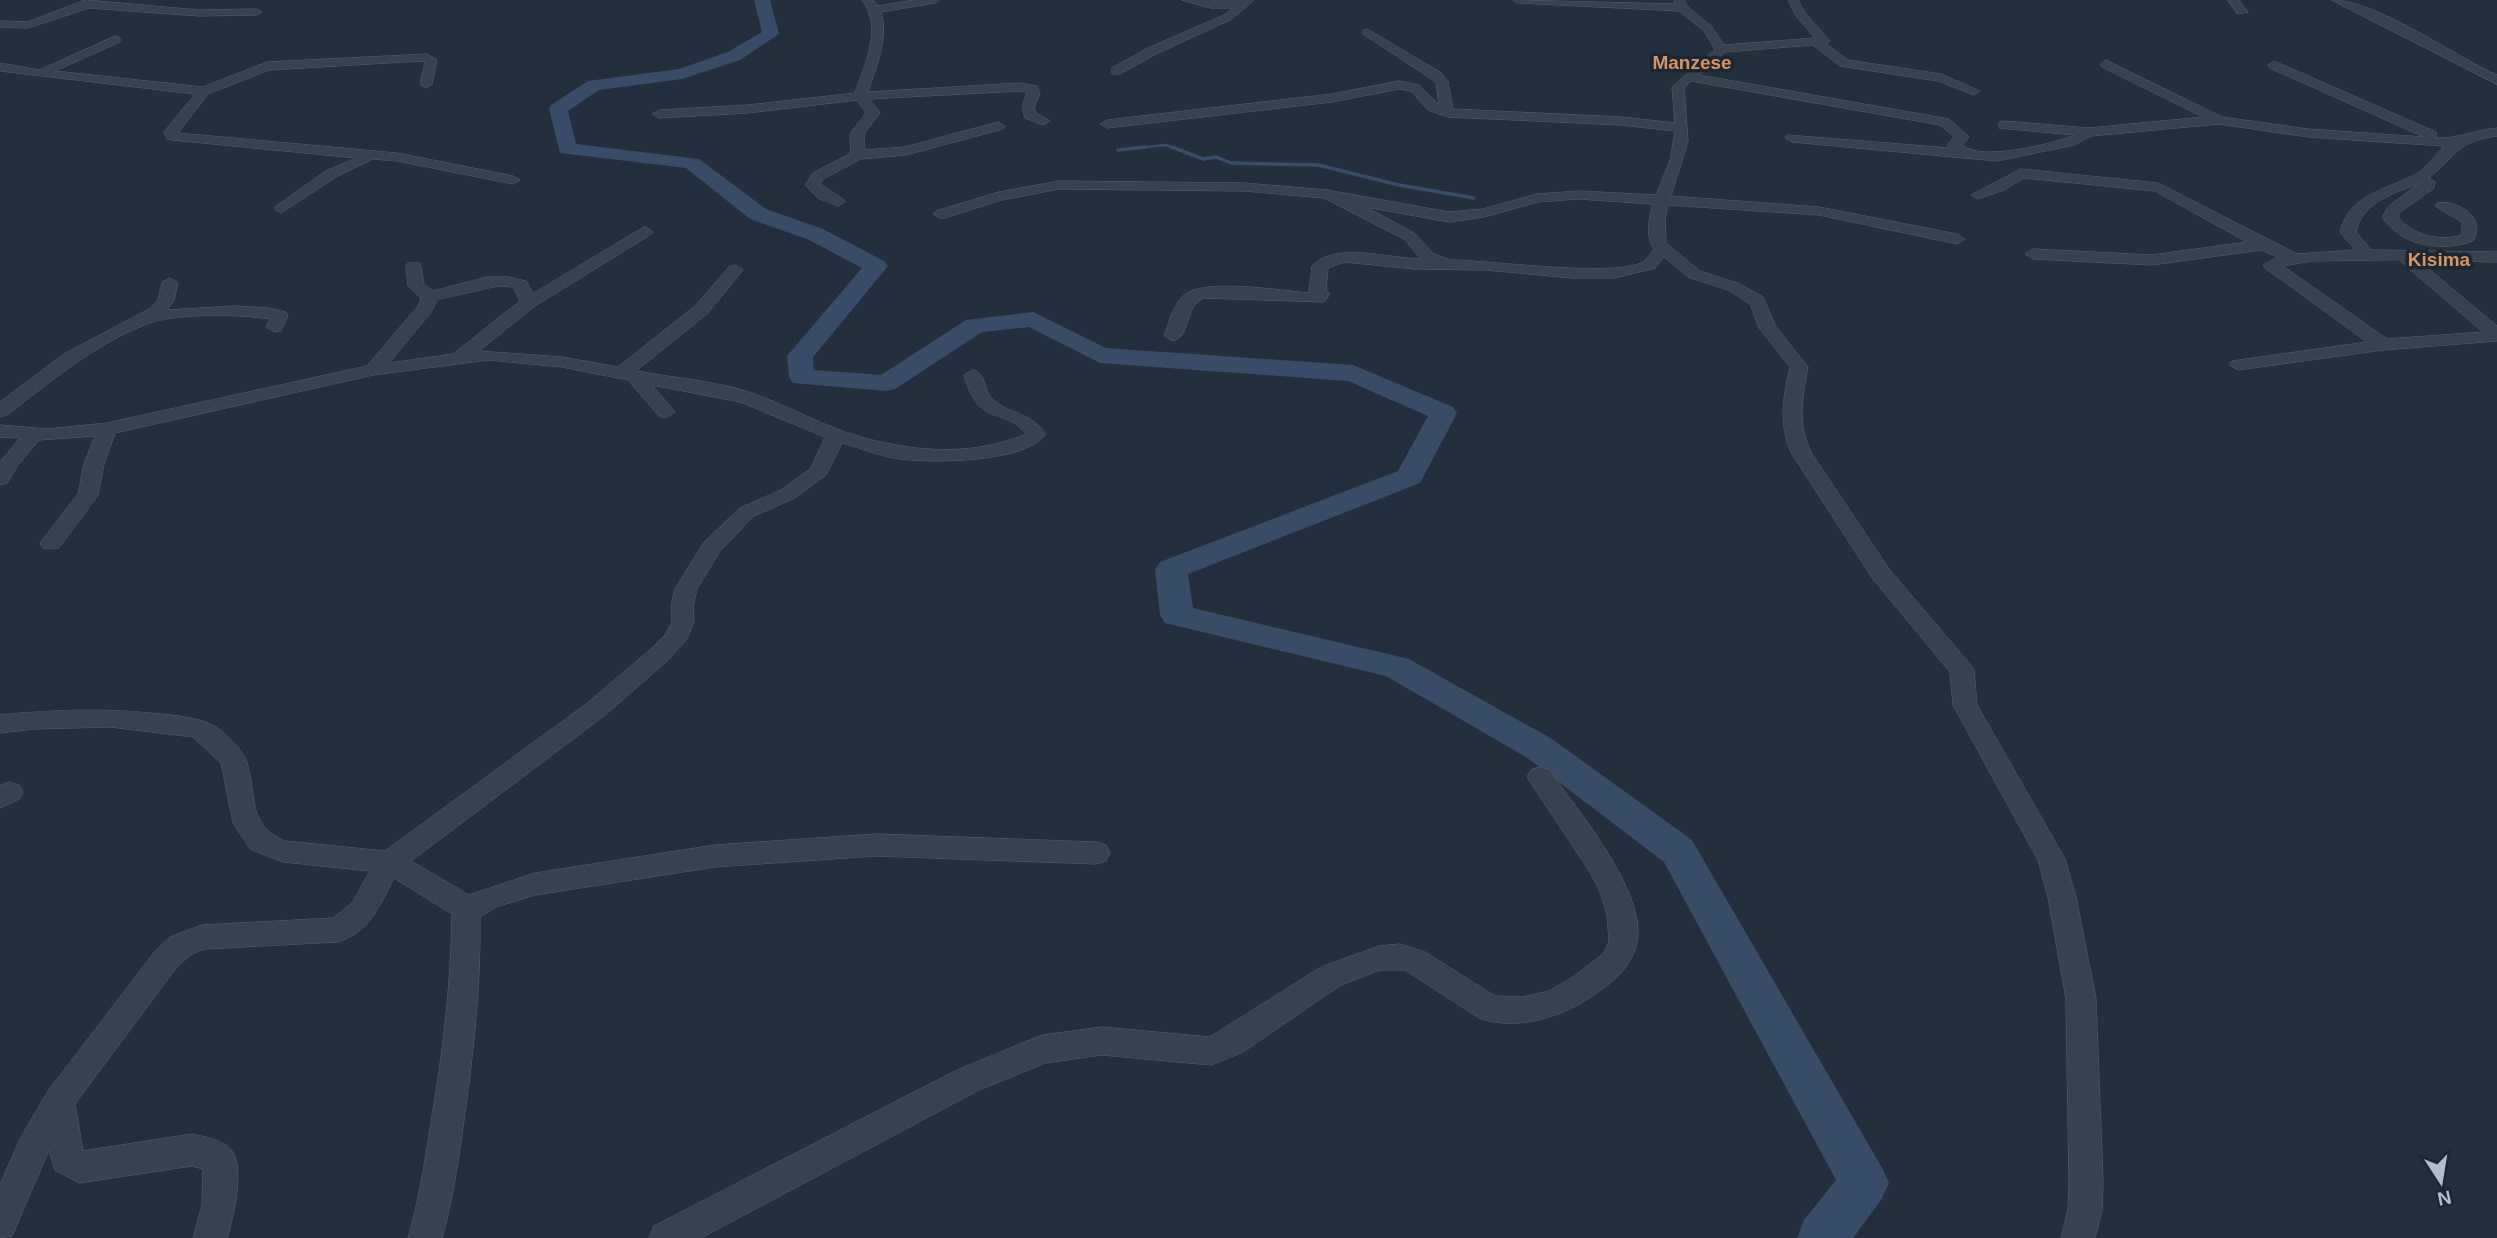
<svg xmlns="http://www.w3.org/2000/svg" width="2497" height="1238" viewBox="0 0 2497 1238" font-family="Helvetica,sans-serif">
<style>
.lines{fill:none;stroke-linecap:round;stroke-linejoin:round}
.stream-far1{stroke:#394c67;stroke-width:2.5}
.stream{stroke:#394c67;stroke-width:3.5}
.river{fill:#394c67;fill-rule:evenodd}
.minor-casing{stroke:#565f6c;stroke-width:1}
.minor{fill:#38414e;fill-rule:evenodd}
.labels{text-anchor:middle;stroke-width:7;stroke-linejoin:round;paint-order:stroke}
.far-quarter-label{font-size:19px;font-weight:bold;fill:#d59563;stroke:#1d2633}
</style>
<rect width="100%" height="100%" fill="#242f3e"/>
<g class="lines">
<polyline class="stream-far1" points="1128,149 1166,145 1176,149"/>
<g class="stream">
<polyline points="1172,147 1203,159 1216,157 1231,163 1318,165 1399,185 1474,198"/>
<polyline points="1118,150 1145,147"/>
</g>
<polygon class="river" points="754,0 770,0 779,34 740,60 682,79 599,90 568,111 576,144 699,159 766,209 823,229 884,261 888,266 884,271 813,357 814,370 881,375 966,320 1033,312 1106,348 1353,365 1453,407 1457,413 1420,483 1188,574 1193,608 1409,659 1552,739 1692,840 1881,1166 1889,1183 1881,1200 1853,1238 1797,1238 1804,1220 1836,1180 1664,862 1526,757 1386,676 1165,623 1160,615 1155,569 1160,562 1398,471 1428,416 1348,381 1100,363 1029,327 982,332 895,389 886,391 793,383 789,377 787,356 862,268 807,239 750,219 686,168 560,153 549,109 551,105 588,81 679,69 728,52 762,32"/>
<defs>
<g id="minor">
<polygon points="86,0 199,10 256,9 262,12 256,15 199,16 89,8 28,28 0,27 0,21 27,22"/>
<path d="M862 0H873L878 6 914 0H940L935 3 881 12C889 38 876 67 868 92L1020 83 1037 86 1040 94 1034 107 1036 113 1050 121 1043 125 1025 118 1022 107 1027 92 1020 91 869 99 880 113 864 134 865 150 905 147 998 122 1005 126 1003 129 906 155 861 159 823 179 820 184 843 199 845 202 838 206 818 198 805 185 813 173 851 153 850 134 866 113 857 100 748 113 659 118 652 114 659 110 748 105 855 93C865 63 883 28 862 0Z"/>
<polygon points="1182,0 1254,0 1232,19 1156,54 1120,74 1112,74 1112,68 1148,48 1224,15 1233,8 1211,8"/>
<path d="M1513 0 1675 4 1674 0H1684L1687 6 1712 27 1724 45 1815 38 1796 16 1788 0H1798L1805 13 1830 41 1826 44 1848 60 1941 74 1980 91 1974 95 1938 81 1840 66 1813 45 1725 52 1699 75 1949 119 1969 137 1962 145C1981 162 2052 144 2075 135L1999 128V122L2004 121 2089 128 2203 117 2102 67 2100 64 2106 60 2222 117 2308 129 2424 137 2270 68 2268 65 2274 61 2436 132V138C2457 139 2476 130 2497 128V136C2458 141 2456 155 2429 178L2435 182 2434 188 2400 212 2398 217C2412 235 2440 242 2462 235V222L2435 206 2437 203C2459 199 2487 219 2473 241 2442 252 2402 247 2382 217L2389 206 2421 182C2395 194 2363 200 2356 232L2371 250 2497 252V262L2418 260 2497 326V341L2383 350 2238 370 2229 365 2232 361 2367 342 2265 268 2263 265 2278 257 2261 250 2152 265 2033 259 2025 254 2033 249 2152 255 2247 242 2155 191 2024 178 2004 190 1978 199 1971 195 2021 169 2158 183 2297 254 2355 250 2340 232C2350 193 2385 191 2416 174 2427 168 2435 155 2444 146L2308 137 2219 124 2091 136 2074 145 1997 161 1792 142 1785 138 1787 135 1950 148 1947 145 1954 137 1940 125 1691 81 1684 88 1688 141 1671 196 1819 207 1957 234 1965 239 1957 244 1819 215 1668 205 1665 219 1666 243 1700 271 1740 284 1763 297 1776 327 1808 367C1802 398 1797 425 1812 454L1889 569 1970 664 1974 670 1977 705 2065 859 2076 897 2096 999 2103 1182 2102 1210 2095 1238H2061L2068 1210 2069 1182 2066 999 2048 897 2038 860 1953 705 1950 672 1873 579 1792 454C1778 425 1783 398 1790 367L1759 328 1750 304 1728 290 1688 277 1664 257 1655 268 1614 278H1573L1485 270 1414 269 1344 262 1328 268 1326 290 1330 294 1324 302 1204 298C1184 306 1191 337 1173 341L1164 336C1169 323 1173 306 1183 296 1203 277 1282 291 1309 293L1312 266C1335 241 1391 259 1421 259L1404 239 1324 198 1244 191 1059 189 1002 200 941 219 933 214 936 211 999 192 1059 181 1244 183 1327 190 1449 212 1483 209 1537 194 1579 191 1656 195 1670 160 1675 131 1621 125 1448 117 1428 110 1411 91 1399 89 1332 102 1107 128 1100 124 1107 120 1332 94 1399 81 1419 85 1439 105 1436 82 1363 34V30L1367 29 1440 72 1448 81 1453 109 1621 117 1675 123 1672 87 1715 49 1704 31 1679 11 1518 3ZM1579 199 1653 204C1649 217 1645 237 1654 249 1651 253 1647 259 1643 262 1615 278 1489 260 1450 260L1434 254 1414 233 1366 207 1449 222 1484 217 1538 202ZM2399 260 2483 332 2387 339 2283 266 2312 261Z"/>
<polygon points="2228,0 2239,0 2248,12 2238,14"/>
<path d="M2332 0C2377 0 2452 55 2497 75V84Z"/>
<polygon points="116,36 120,38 120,42 55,71 203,87 267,62 427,54 437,60 432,84 426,88 420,84 425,62 422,61 269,70 208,94 178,133 397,153 513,176 520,180 513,184 397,161 373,159 336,177 281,213 274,209 276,206 326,171 356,158 172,140 167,139 164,132 195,94 0,71 0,63 39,70"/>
<path d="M645 227 650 229 653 232 650 235 535 306 479 351 562 357 618 367 695 306 729 267 735 265 743 270 707 314 636 371C674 378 716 381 752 393 783 404 812 420 842 431 900 451 968 459 1026 434 1003 405 980 430 964 375L973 370C986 373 983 387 990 396 1005 415 1028 409 1046 434 1025 463 933 463 900 459 881 457 861 448 842 443L826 475 795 498 754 516 720 551 697 589 693 606 694 622 687 639 667 661 604 716 411 861 469 895 535 873 715 845 876 834 1096 842 1106 845 1110 853 1106 861 1096 864 876 856 715 867 535 895 496 907 480 917C481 987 473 1057 463 1127 458 1164 452 1202 442 1238H408C419 1200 425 1161 431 1122 443 1053 451 984 452 914L394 878C379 906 371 931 338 942L204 949 190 955 176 968 75 1104 83 1151 192 1134C205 1137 224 1140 232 1151 245 1169 233 1218 227 1238H193L202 1205 203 1169 192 1166 79 1183 55 1170 49 1150 12 1236 0 1238V1185L20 1139 48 1091 156 950 170 937 202 925 333 918 352 903 370 871 283 862 250 849 233 823 221 763 193 737 110 727 35 729 0 733V715C50 710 100 708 150 713 169 715 189 716 208 723 221 728 240 746 246 760 258 793 245 825 285 841L385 851 586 704 651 649 665 635 672 622 671 606 675 589 704 542 740 508 781 490 811 468 825 437 740 402 652 385 675 412 666 418 659 416 628 380 562 367 488 360 373 375 115 433 104 464 98 495 59 548H43L40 543 78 494 84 464 95 436 39 440 18 465 7 483 0 485V462L20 438 0 437V425L47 429 107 423 367 366 418 306 421 298 408 286 406 266 408 263H420L424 284 433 291 487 277H509L526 281 533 293ZM498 286 513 287 520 301 453 354 389 363 432 311 437 300Z"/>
<path d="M170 278 178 283 174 300 167 310 235 306 269 308 286 312 288 316 281 331 275 332 266 327 270 319C239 314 176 313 147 324 96 343 49 383 7 415L0 417V402L64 354 151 308 158 300 162 283Z"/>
<path d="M1540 767 1549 770C1577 809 1647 893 1637 942 1632 971 1604 989 1581 1003 1552 1020 1512 1030 1479 1018L1405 970H1380L1341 985 1243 1052 1211 1065 1102 1055 1045 1063 977 1091 701 1238H649L654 1226 955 1071 1032 1039 1043 1035 1102 1027 1210 1037 1321 967 1379 946 1400 944 1425 952 1495 996 1522 997 1549 991 1573 977 1603 954 1609 942 1607 914 1599 889 1588 869 1527 777 1531 770Z"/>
<polygon points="10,782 19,785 23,792 19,799 0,808 0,786"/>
</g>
</defs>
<use href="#minor" class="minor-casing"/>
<use href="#minor" class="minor"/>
</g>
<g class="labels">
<g class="far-quarter-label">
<text x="1692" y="69">Manzese</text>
<text x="2439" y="266">Kisima</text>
</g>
</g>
<g transform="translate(2441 1182) rotate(168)" stroke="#1d2633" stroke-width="5" paint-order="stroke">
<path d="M0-5L12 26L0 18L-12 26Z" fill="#b4bcc9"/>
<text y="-10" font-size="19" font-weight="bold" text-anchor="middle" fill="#b4bcc9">N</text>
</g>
</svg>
